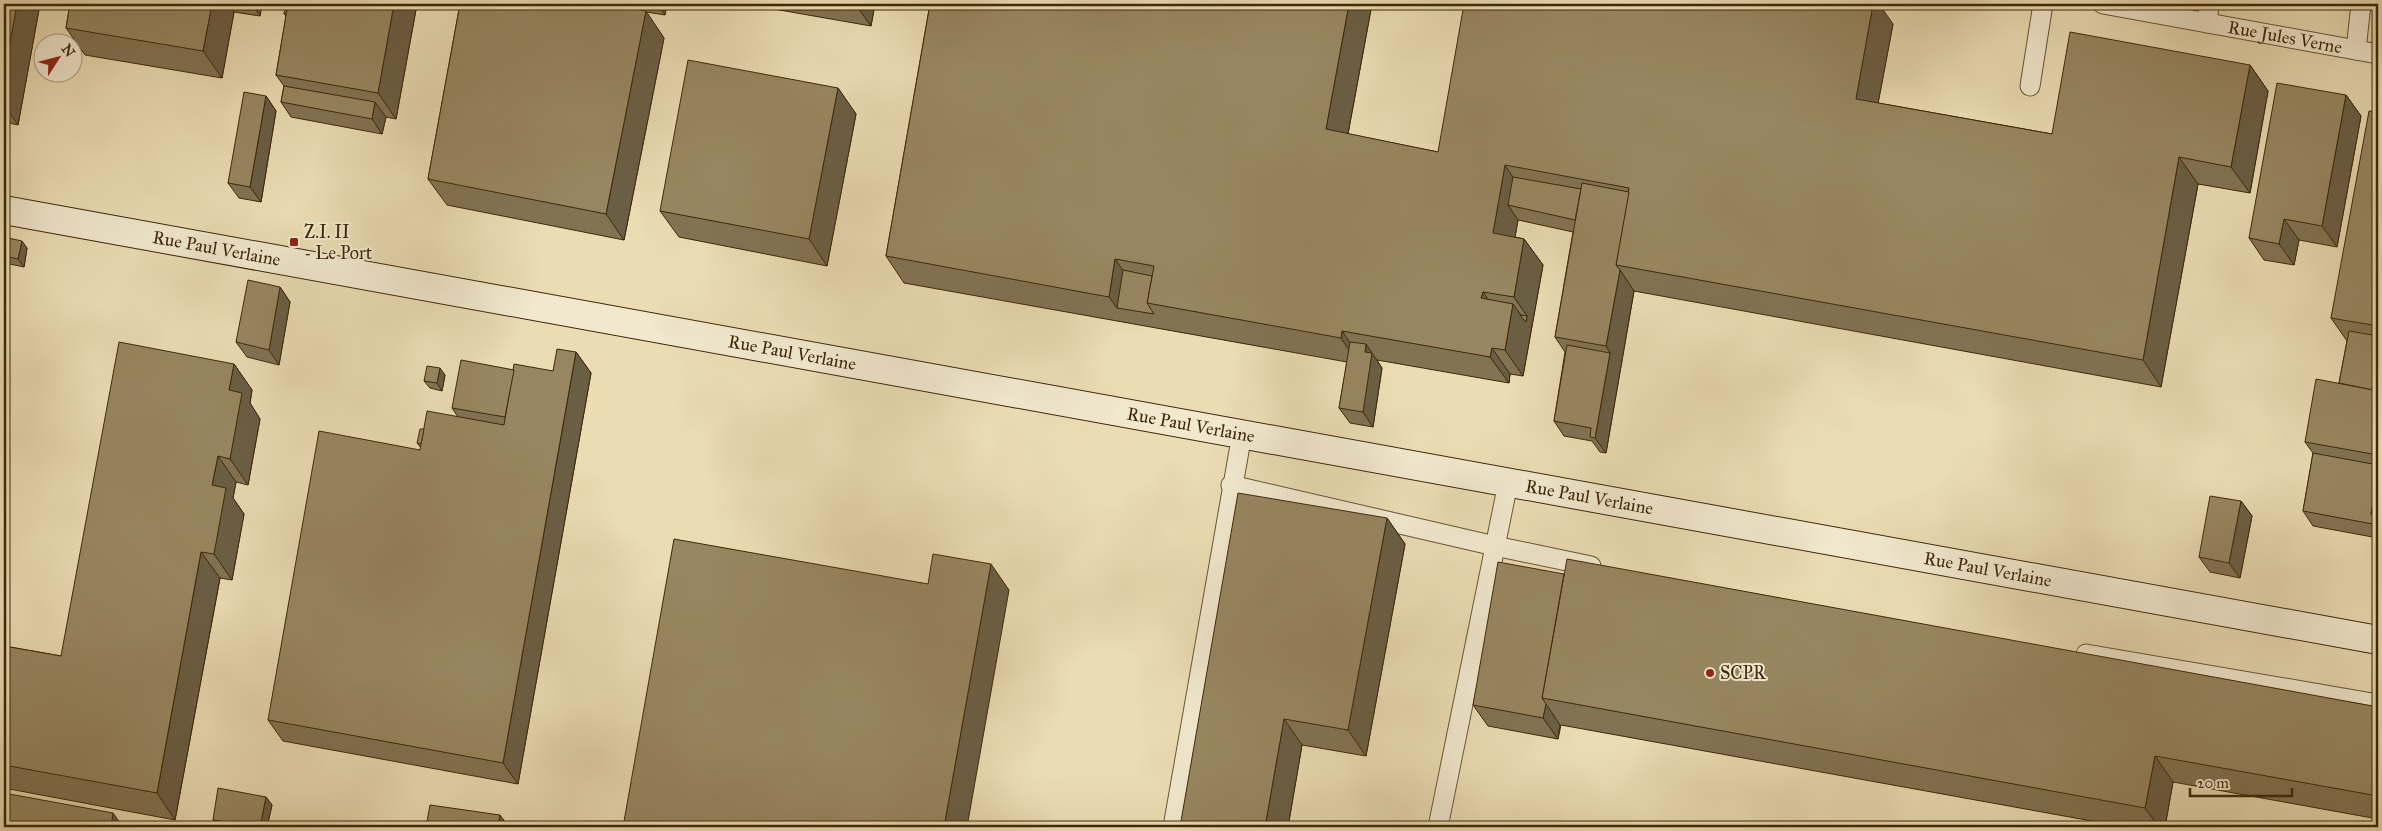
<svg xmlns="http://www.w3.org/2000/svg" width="2382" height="831" viewBox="0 0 2382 831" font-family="'IM FELL Great Primer',serif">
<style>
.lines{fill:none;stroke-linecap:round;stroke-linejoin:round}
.lane-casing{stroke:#695534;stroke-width:21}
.secondary-casing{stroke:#3e2809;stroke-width:30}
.lane{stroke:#f1e8ce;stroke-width:19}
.secondary{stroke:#f1e8ce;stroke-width:28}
.wall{fill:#827353;stroke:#3e2809}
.shaded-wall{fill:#6a5e44;stroke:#3e2809}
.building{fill:#978661;stroke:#3e2809}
.poi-dot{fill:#8f2418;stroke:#f1e8ce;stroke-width:2}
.labels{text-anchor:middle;stroke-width:4;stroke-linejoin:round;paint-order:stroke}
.street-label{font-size:18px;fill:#3e2809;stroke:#f1e8ce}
.poi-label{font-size:18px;fill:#3e2809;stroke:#f1e8ce;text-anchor:start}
</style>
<rect width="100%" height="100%" fill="#eadcb3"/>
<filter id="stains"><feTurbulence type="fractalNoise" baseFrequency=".004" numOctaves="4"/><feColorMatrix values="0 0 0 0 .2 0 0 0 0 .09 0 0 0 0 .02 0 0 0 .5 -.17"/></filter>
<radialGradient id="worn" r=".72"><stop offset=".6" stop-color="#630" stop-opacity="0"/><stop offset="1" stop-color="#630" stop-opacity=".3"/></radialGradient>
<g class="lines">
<defs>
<g id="lane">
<path id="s1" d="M2103 4 2378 54"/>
<polyline points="2207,23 2209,4"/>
<polyline points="2356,50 2361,4"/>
<polyline points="2030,86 2043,4"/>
<polyline points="1231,485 1495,546 1591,566"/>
<polyline points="2086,654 2378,704"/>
<polyline points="1173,827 1242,434"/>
<polyline points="1438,827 1508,483"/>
</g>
<g id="secondary">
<path id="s2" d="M4 210 2378 640"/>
</g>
</defs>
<use href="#lane" class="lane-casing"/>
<use href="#secondary" class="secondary-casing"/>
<use href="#lane" class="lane"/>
<use href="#secondary" class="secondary"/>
</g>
<g class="wall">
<polygon points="4,4 40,4 18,125 4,122"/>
<polygon points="70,4 262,4 260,16 234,12 222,78 85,55 66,28"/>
<polygon points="286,4 417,4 396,119 386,117 382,134 291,117 281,102 284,86 276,75 286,16 284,14"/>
<polygon points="460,4 667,4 665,15 646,12 664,38 624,240 447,205 428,179"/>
<polygon points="745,4 875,4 871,26"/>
<polygon points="930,4 1372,4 1348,134 1438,152 1893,24 1878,103 2052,134 2250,65 2268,91 2250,193 2198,184 2161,387 1634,291 1606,453 1600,452 1592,441 1564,436 1554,421 1565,352 1555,337 1573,232 1518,220 1515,237 1524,239 1543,265 1523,376 1510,374 1509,383 1377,360 1382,368 1373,427 1350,423 1339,408 1347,362 904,283 886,256"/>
<polygon points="838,88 856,114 827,266 679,237 660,211"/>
<polygon points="2346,95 2361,116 2337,247 2299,240 2294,265 2264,260 2249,238"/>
<polygon points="266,96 276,111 261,202 239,198 228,183"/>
<polygon points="2378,112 2378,538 2313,526 2303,511 2313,453 2305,442 2339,383 2347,341 2331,318"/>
<polygon points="4,237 27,248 24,267 5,263 4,261"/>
<polygon points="280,287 290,302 279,365 247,357 236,342"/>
<polygon points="576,352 591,373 518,784 283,741 268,720 420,450 421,448 417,443 458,417 452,408 514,370 553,371"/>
<polygon points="234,364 252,390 250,403 260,419 248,485 236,482 233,498 244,514 232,580 220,578 175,820 4,788 4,646 61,656"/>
<polygon points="445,375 442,391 430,388 424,381"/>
<polygon points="2241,501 2252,516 2240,578 2210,572 2199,557"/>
<polygon points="1387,518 1405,544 1366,756 1302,745 1288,827 1180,827"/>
<polygon points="1564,574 2378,707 2378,819 2173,782 2165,827 2125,827 1561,725 1558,739 1488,726 1473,705"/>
<polygon points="266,797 272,805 267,827 218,827 213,820"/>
</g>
<g class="shaded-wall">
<polygon points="17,4 40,4 18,125 4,105 4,76"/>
<polygon points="212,4 228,4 234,12 222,78 203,51"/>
<polygon points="252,4 262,4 260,16"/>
<polygon points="394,4 417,4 396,119 378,93"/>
<polygon points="657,4 667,4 665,15"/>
<polygon points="855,4 875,4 871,26"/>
<polygon points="1349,4 1372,4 1344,155 1326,129"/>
<polygon points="1873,4 1879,4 1893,24 1874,125 1856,99"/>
<polygon points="646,11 664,38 624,240 606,214"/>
<polygon points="2250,65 2268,91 2250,193 2231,167"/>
<polygon points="838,88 856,114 827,266 809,239"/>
<polygon points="2346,95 2361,116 2337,247 2322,226"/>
<polygon points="266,96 276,111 261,202 250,187"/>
<polygon points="375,102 386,117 382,134 372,119"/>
<polygon points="2179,157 2198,184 2161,387 2143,360"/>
<polygon points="1505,165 1523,192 1508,205 1518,220 1511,259 1493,233"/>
<polygon points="2284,219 2299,240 2294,265 2279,244"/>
<polygon points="1524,239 1543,265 1523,376 1505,350 1513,304 1526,322 1527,316 1514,297"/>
<polygon points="22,241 27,248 24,267 18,259"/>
<polygon points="1115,259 1133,285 1117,308 1109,297"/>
<polygon points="1620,270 1634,291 1606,453 1595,438 1610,353 1606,346"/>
<polygon points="280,287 290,302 279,365 269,350"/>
<polygon points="1483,292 1501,318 1481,298"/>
<polygon points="1342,331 1360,357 1359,365 1341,338"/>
<polygon points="1366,344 1382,368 1373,427 1363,412"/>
<polygon points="1492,348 1510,374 1509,383 1490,357"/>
<polygon points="576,352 591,373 518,784 503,763"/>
<polygon points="234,364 252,390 250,403 260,419 248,485 230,459 229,390"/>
<polygon points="440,368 445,375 442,391 437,383"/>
<polygon points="218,456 236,482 233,498 244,514 232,580 214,554 212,485"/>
<polygon points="2241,501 2252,516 2240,578 2229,563"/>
<polygon points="1387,518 1405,544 1366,756 1348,730"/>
<polygon points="201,552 220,578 175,820 157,793"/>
<polygon points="991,564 1009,590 967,827 944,827"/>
<polygon points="1546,704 1560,725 1558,739 1543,718"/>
<polygon points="1284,719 1302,745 1288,827 1265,827"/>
<polygon points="2155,756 2173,782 2165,827 2159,827 2145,808"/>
<polygon points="266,797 272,805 267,827 260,827"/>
<polygon points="113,813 123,827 111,827"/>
<polygon points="500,815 509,827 498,827"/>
</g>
<g class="building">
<polygon points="4,4 17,4 4,76"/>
<polygon points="70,4 212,4 203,51 66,28"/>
<polygon points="286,4 288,4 286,14 284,14"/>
<polygon points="288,4 394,4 378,93 276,75"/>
<polygon points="460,4 607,4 646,11 606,214 428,179"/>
<polygon points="930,4 1349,4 1326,129 1438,152 1464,4 1873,4 1856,99 2052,134 2070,32 2250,65 2231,167 2179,157 2143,360 1616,265 1629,188 1505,165 1493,233 1524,239 1514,297 1483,292 1481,298 1513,304 1505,350 1492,348 1490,357 1342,331 1341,338 1147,303 1154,266 1115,259 1109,297 886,256"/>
<polygon points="688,60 838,88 809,239 660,211"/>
<polygon points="2277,83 2346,95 2322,226 2284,219 2279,244 2249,238"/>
<polygon points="284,86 375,102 372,119 281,102"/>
<polygon points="244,92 266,96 250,187 228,183"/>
<polygon points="2369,111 2378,112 2378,326 2331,318"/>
<polygon points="1513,177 1581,189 1575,220 1508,205"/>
<polygon points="1582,183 1629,192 1616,265 1620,270 1606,346 1555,337"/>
<polygon points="4,237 22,241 18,259 4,256"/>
<polygon points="1123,270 1152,276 1147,303 1154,314 1117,308"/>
<polygon points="248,280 280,287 269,350 236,342"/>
<polygon points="1520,315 1527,316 1526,322"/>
<polygon points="2349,331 2378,336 2378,391 2339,383"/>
<polygon points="119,342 234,364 229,390 242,393 230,459 218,456 212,485 226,488 214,554 201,552 157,793 4,765 4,646 61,656"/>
<polygon points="1350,342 1366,344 1365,352 1372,353 1363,412 1339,408"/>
<polygon points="1567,345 1610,353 1595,438 1590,437 1591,428 1554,421"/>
<polygon points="557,349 576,352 503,763 268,720 319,431 420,450 427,411 504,425 514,364 553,371"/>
<polygon points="461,360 514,370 505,417 452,408"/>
<polygon points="427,366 440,368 437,383 424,381"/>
<polygon points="2316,379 2378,391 2378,455 2305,442"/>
<polygon points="420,429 424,429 421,444 417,443"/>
<polygon points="2313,453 2378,465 2378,473 2371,514 2378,525 2303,511"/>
<polygon points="2378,473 2378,515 2371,514"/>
<polygon points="1238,493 1387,518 1348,730 1284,719 1265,827 1180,827"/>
<polygon points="2210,496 2241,501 2229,563 2199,557"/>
<polygon points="674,539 928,584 933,554 991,564 944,827 623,827"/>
<polygon points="1567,559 2378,707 2378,796 2155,756 2145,808 1542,698"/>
<polygon points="1498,562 1564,574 1542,698 1546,704 1543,718 1473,705"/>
<polygon points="218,788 266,797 260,827 254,827 213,820"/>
<polygon points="4,793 113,813 111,827 4,827"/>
<polygon points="430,805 500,815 498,827 426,827"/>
</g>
<g class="poi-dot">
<rect x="289" y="237" width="10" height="10" rx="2.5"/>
<circle cx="1710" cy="673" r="5"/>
</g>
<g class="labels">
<g class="street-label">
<text dy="6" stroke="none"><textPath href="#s1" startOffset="185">Rue Jules Verne</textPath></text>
<text dy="6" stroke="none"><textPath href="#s2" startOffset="216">Rue Paul Verlaine</textPath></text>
<text dy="6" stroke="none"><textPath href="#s2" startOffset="801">Rue Paul Verlaine</textPath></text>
<text dy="6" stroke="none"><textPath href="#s2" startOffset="1206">Rue Paul Verlaine</textPath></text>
<text dy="6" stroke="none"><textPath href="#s2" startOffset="1611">Rue Paul Verlaine</textPath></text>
<text dy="6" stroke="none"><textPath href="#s2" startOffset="2016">Rue Paul Verlaine</textPath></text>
</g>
<g class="poi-label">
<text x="304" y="238">Z.I. II<tspan x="304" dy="21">- Le Port</tspan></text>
<text x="1720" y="679">SCPR</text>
</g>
</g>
<rect width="2382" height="831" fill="none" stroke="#eadcb3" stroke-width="20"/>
<rect x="5" y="5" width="2372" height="821" fill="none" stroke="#3e2809" stroke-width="2.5"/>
<rect x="10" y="10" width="2362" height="811" fill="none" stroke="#3e2809"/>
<g transform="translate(58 58) rotate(54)"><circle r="24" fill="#f1e8ce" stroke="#a99b7f"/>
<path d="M0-4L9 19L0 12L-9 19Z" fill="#8f2418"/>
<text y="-8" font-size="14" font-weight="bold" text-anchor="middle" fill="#3e2809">N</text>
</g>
<path d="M2190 788v8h102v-8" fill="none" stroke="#3e2809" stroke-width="2.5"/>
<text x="2197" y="788" font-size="15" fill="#3e2809" stroke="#f1e8ce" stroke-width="4" paint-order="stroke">20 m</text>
<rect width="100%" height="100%" filter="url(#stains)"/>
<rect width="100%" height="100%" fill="url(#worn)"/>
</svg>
